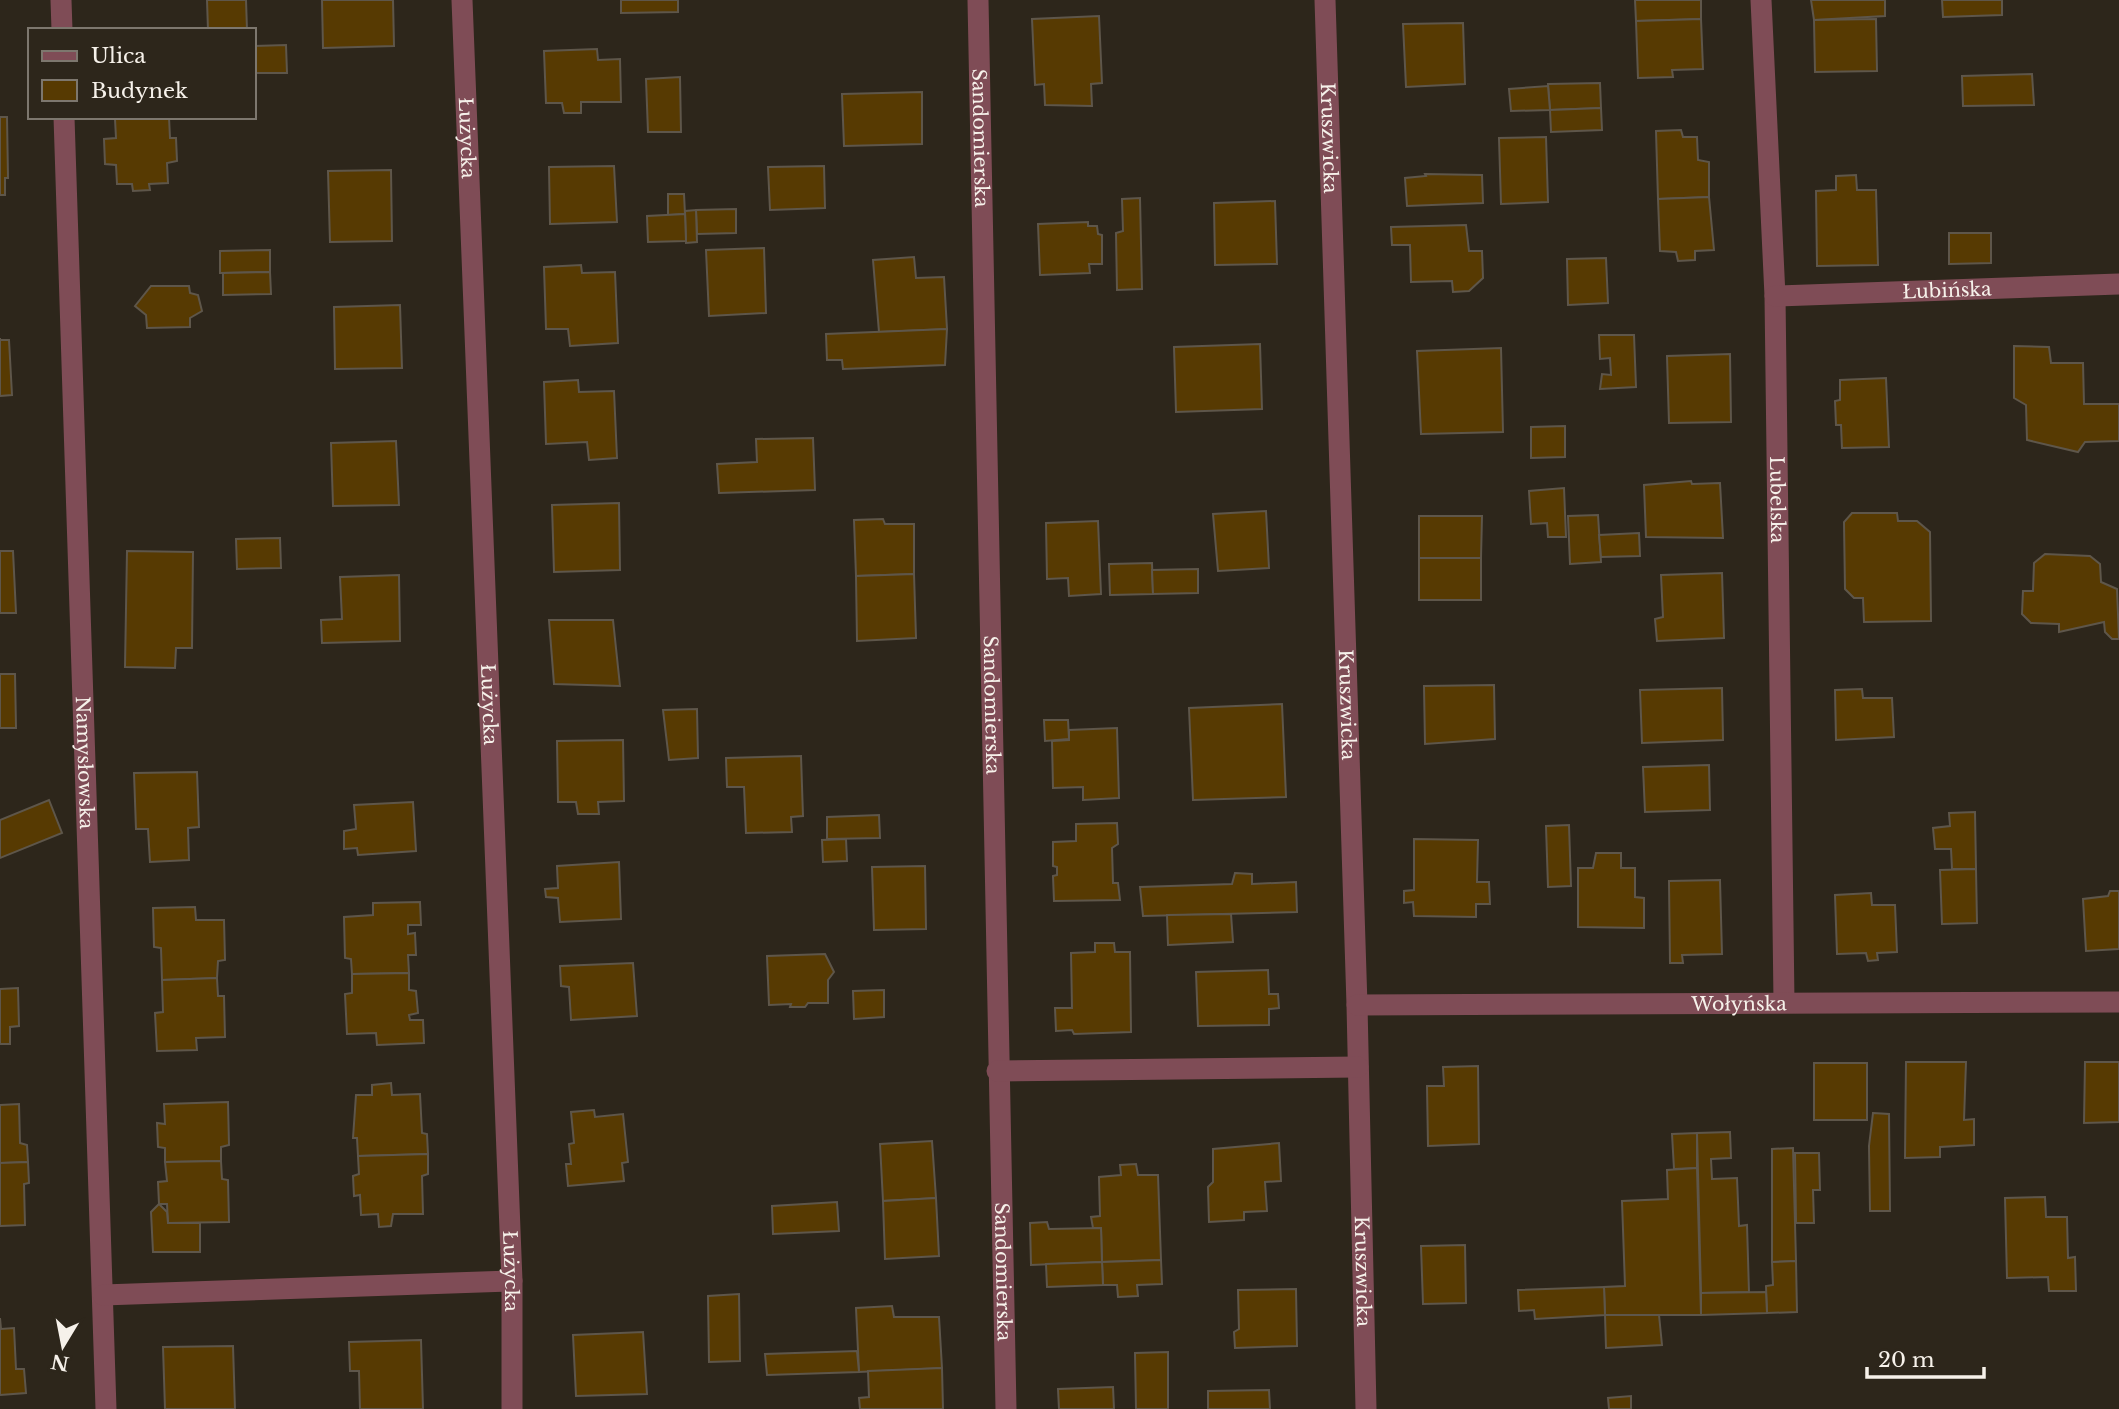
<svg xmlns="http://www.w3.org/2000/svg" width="2119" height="1409" viewBox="0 0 2119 1409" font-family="'Libre Baskerville',serif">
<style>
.building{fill:#573a02;stroke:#5e564a;stroke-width:2}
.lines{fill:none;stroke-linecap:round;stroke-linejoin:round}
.minor{stroke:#7f4c56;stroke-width:21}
.labels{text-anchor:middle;stroke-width:5;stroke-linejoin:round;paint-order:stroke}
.street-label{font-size:19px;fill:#f6f1ea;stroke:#2d261b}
</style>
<rect width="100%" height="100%" fill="#2d261b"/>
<g class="building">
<polygon points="207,0 246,0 247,30 208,30"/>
<polygon points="322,0 393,0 394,46 323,48"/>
<polygon points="621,0 678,0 678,12 621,13"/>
<polygon points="1635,0 1701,0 1701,19 1636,21"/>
<polygon points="1811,0 1885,0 1885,16 1814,20"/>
<polygon points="1942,0 2002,0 2002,15 1943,17"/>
<polygon points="1099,16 1102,83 1091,84 1092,106 1045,105 1044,84 1035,85 1032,19"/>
<polygon points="1701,19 1703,69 1672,70 1673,77 1638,78 1636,21"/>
<polygon points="1876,19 1877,71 1815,72 1814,20"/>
<polygon points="1463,23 1465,84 1406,87 1403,24"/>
<polygon points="286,45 287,73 254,73 254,46"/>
<polygon points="597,49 598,60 620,59 621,102 581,102 581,113 564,113 562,103 546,103 544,51"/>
<polygon points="2032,74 2034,105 1963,106 1962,76"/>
<polygon points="680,77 681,132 648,132 646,79"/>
<polygon points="1600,83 1601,108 1550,110 1548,84"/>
<polygon points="1548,86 1550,110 1511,111 1509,89"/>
<polygon points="922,92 922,144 844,146 842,94"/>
<polygon points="1601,108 1602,130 1551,132 1550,110"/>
<polygon points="0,117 7,117 8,178 5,178 5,195 0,195"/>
<polygon points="169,117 170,138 176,138 177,161 167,163 168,183 149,184 150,190 133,191 132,184 117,184 116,165 105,164 104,139 116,138 115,119"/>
<polygon points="1681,130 1683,137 1697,137 1698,160 1709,162 1709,197 1658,199 1656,131"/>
<polygon points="1546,137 1548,202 1501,204 1499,138"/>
<polygon points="614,166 617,222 550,224 549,167"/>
<polygon points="824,166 825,208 770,210 768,167"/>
<polygon points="391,170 392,241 330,242 328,171"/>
<polygon points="1425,174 1482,175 1483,203 1407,206 1405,178 1426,176"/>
<polygon points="1856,175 1857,190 1876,190 1878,265 1817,266 1816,191 1836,190 1836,176"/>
<polygon points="668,194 684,194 685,214 668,215"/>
<polygon points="1709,197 1714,250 1695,251 1695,260 1678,261 1676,252 1660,251 1658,199"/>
<polygon points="1140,198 1142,289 1117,290 1116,233 1123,231 1122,199"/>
<polygon points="1275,201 1277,264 1215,265 1214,203"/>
<polygon points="736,209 736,233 697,234 696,210"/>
<polygon points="696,210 697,242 686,243 685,211"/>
<polygon points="685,214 686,241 648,242 647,216"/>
<polygon points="1088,222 1088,226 1097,226 1098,234 1102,235 1102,264 1089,264 1090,273 1040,275 1038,224"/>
<polygon points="1466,225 1469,251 1482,251 1483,278 1469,291 1453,292 1452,281 1411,282 1410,245 1392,245 1391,227"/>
<polygon points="1949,233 1991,233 1991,263 1949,264"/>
<polygon points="764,248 766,313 709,316 706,250"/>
<polygon points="270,250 270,272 220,273 220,251"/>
<polygon points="914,257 916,278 944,277 947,329 879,332 873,260"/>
<polygon points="1606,258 1608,303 1568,305 1567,259"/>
<polygon points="581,265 582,273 615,272 618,343 570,346 568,329 546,329 544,267"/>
<polygon points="270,272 271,294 223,295 223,273"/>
<polygon points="151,286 189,286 190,293 198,295 202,311 190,318 190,327 147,328 146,315 135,306"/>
<polygon points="400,305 402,368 335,369 334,307"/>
<polygon points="947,329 945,365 843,369 842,360 827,360 826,334"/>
<polygon points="1599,335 1634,335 1636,387 1600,389 1602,374 1611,375 1610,358 1600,359"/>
<polygon points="0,338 0,340 9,340 12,395 0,396"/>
<polygon points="1260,344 1262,409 1176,412 1174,347"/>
<polygon points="2014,346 2049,347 2051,363 2083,363 2084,404 2119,404 2119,441 2085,442 2078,452 2027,440 2026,405 2014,398"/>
<polygon points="1501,348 1503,432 1421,434 1417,351"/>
<polygon points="1730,354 1731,422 1669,423 1667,356"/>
<polygon points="1886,378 1889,447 1842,448 1841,425 1836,425 1835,401 1840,400 1840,380"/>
<polygon points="578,380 579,392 614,391 617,458 589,460 587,442 546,444 544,382"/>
<polygon points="1565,426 1565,457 1531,458 1531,427"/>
<polygon points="813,438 815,490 719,493 717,464 757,462 756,439"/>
<polygon points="396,441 399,505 333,506 331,443"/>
<polygon points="1691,481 1692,484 1720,483 1723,538 1646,537 1644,485"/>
<polygon points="1564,488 1566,537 1548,537 1547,523 1531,524 1529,491"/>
<polygon points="619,503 620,570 554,572 552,505"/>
<polygon points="1266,511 1269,568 1218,571 1213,514"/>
<polygon points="1852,513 1897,513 1898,521 1917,521 1930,532 1931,621 1864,622 1863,598 1854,598 1845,589 1844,522"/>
<polygon points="1598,515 1601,562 1570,564 1568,516"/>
<polygon points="1419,516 1482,516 1481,558 1419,558"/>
<polygon points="883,519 885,524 914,524 914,574 856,576 854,520"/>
<polygon points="1098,521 1101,594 1069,596 1068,578 1047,579 1046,523"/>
<polygon points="1639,533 1640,556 1601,557 1599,535"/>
<polygon points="280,538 281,568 237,569 236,539"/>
<polygon points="0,551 13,551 16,613 0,613"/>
<polygon points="127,551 193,552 192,648 176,648 175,668 125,667"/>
<polygon points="2045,554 2090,556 2100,564 2101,582 2117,589 2119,639 2112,639 2105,632 2104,622 2059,632 2059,624 2031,623 2022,614 2023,591 2033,591 2034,563"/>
<rect x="1419" y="558" width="62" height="42"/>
<polygon points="1152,563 1153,594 1110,595 1109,564"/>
<polygon points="1198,569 1198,593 1153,594 1152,570"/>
<polygon points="1722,573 1724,638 1657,641 1655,619 1663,617 1661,575"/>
<polygon points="914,574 916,638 857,641 856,576"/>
<polygon points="399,575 400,641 322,643 321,620 342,619 340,577"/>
<polygon points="549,620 613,620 620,686 554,684"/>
<polygon points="0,674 15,674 16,728 0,728"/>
<polygon points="1494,685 1495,739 1425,744 1424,686"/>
<polygon points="1722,688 1723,740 1642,743 1640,690"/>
<polygon points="1862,689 1863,698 1892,698 1894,737 1836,740 1835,690"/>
<polygon points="1282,704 1286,797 1193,800 1189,708"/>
<polygon points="697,709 698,758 669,760 663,710"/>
<polygon points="1044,720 1068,720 1069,739 1045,741"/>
<polygon points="1117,728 1119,798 1083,800 1083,787 1053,788 1052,741 1069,740 1069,730"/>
<polygon points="623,740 624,801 598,802 599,814 578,814 576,802 558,802 557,741"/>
<polygon points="801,756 803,816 791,817 792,832 746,833 744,787 727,787 726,758"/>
<polygon points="1709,765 1710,810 1645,812 1643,767"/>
<polygon points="197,772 199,827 188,828 189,860 150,862 148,829 136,829 134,773"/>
<polygon points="49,800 62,833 0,858 0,820"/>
<polygon points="413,802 416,851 358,855 357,848 344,849 344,831 356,829 354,805"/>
<polygon points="1975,812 1976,869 1952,869 1951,849 1935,849 1933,828 1950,826 1949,813"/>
<polygon points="879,815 880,838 827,839 827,817"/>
<polygon points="1117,823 1118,844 1112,848 1113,883 1118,883 1120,900 1054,901 1053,876 1057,875 1057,867 1053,866 1053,842 1076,841 1076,824"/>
<polygon points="1569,825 1571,886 1548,887 1546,826"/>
<polygon points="846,839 847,861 823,862 822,840"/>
<polygon points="1414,839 1478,840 1477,882 1489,882 1490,904 1476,904 1476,917 1414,916 1413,902 1404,903 1404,891 1414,890"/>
<polygon points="1596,853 1621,853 1621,868 1635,868 1635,897 1644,898 1644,928 1578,927 1578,868 1593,868"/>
<polygon points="619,862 621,919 560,922 558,898 546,897 545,889 558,888 557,866"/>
<polygon points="925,866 926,929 874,930 872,867"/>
<polygon points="1976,869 1977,923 1942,924 1940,870"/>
<polygon points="1235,873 1252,874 1252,884 1296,882 1297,912 1143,916 1140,887 1232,884"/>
<polygon points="1720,880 1722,954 1682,955 1683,963 1670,963 1669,881"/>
<polygon points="2110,891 2119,891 2119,949 2086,951 2083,899 2108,896"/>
<polygon points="1871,893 1872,905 1895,905 1897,952 1877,953 1878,960 1868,961 1866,953 1837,954 1835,895"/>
<polygon points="420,902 421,925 408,925 408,934 415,933 416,955 408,955 409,973 352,974 351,959 345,958 344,917 373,915 373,903"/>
<polygon points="195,907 196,920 224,920 225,960 218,961 217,978 162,980 161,948 154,947 153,908"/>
<polygon points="1231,914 1233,942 1168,945 1167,915"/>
<polygon points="1095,943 1114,943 1115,952 1130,952 1131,1032 1074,1034 1072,1030 1056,1031 1055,1008 1072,1008 1071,953 1095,952"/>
<polygon points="825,954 834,972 828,980 828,1003 808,1003 805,1007 790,1007 791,1004 769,1005 767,956"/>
<polygon points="633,963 637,1016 571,1020 569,987 561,986 560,966"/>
<polygon points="1268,970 1269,994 1278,994 1279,1008 1269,1009 1269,1025 1198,1026 1196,972"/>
<polygon points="409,973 409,990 416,991 418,1013 409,1015 410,1020 423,1020 424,1043 377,1045 376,1033 347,1034 345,994 352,993 352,974"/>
<polygon points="217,978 218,996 224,996 225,1037 196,1038 197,1050 157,1051 155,1013 163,1012 162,980"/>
<polygon points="18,988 19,1026 10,1027 10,1044 0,1044 0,989"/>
<polygon points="884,990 884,1017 854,1019 853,991"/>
<polygon points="1906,1062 1966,1062 1964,1120 1974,1119 1974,1145 1940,1147 1940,1157 1905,1158"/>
<polygon points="2085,1062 2119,1062 2119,1122 2084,1123"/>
<rect x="1814" y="1063" width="53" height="57"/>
<polygon points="1478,1066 1479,1144 1428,1146 1427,1086 1444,1086 1443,1067"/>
<polygon points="391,1083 392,1095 420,1094 422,1133 427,1134 428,1154 358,1156 357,1138 353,1138 356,1095 372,1095 372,1085"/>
<polygon points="228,1102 229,1145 221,1147 221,1161 165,1162 165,1148 158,1147 157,1123 165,1124 164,1104"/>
<polygon points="19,1104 20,1143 27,1145 28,1162 0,1163 0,1105"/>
<polygon points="594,1110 595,1117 623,1114 628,1162 622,1163 624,1181 568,1186 566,1164 571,1164 569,1144 574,1143 571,1112"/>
<polygon points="1873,1113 1889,1114 1890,1211 1870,1211 1869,1146"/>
<polygon points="1730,1132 1731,1158 1711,1159 1712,1179 1737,1178 1739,1226 1747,1225 1749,1292 1701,1293 1697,1133"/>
<polygon points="1697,1133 1697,1168 1674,1169 1672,1134"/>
<polygon points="932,1141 936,1198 883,1201 880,1144"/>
<polygon points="1279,1143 1281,1181 1265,1182 1267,1211 1244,1212 1244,1220 1209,1222 1208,1187 1213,1182 1213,1149"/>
<polygon points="1793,1148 1796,1261 1772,1262 1772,1149"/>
<polygon points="1795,1153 1819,1153 1820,1190 1813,1190 1814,1223 1796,1223"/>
<polygon points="428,1154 428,1174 422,1176 423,1214 393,1214 391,1226 379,1227 378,1214 361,1215 360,1195 354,1196 353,1176 359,1174 358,1156"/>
<polygon points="221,1161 222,1179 228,1180 229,1222 168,1223 167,1204 159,1204 158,1182 167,1181 165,1162"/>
<polygon points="28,1162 29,1183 24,1184 25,1225 0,1226 0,1163"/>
<polygon points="1136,1164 1138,1175 1158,1175 1161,1260 1102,1262 1101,1228 1093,1228 1091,1217 1100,1216 1099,1177 1121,1175 1120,1165"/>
<polygon points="1697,1168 1701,1315 1605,1315 1604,1287 1625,1286 1622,1201 1668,1199 1667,1170"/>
<polygon points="2045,1197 2046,1217 2067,1217 2068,1258 2075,1257 2076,1291 2049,1291 2048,1277 2007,1278 2005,1198"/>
<polygon points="936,1198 939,1256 885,1259 883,1201"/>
<polygon points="837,1202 839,1231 773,1234 772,1206"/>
<polygon points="159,1204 167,1212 168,1223 200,1223 200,1252 153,1252 151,1212"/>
<polygon points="1047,1222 1049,1229 1101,1228 1102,1262 1031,1265 1030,1223"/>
<polygon points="1465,1245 1466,1303 1423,1304 1421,1246"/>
<polygon points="1161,1260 1162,1284 1137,1285 1138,1296 1118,1297 1117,1285 1103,1285 1102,1262"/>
<polygon points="1796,1261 1797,1312 1767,1313 1766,1286 1773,1285 1772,1262"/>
<polygon points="1102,1262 1103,1285 1047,1287 1046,1264"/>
<polygon points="1604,1287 1605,1315 1535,1319 1534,1310 1519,1311 1518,1290"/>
<polygon points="1296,1289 1297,1346 1235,1348 1234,1332 1239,1329 1238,1290"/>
<polygon points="1766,1292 1767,1313 1701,1315 1701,1293"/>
<polygon points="739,1294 740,1361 709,1362 708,1296"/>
<polygon points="892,1306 894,1317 939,1317 942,1368 859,1372 856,1308"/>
<polygon points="1605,1315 1659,1315 1662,1345 1606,1348"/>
<polygon points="0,1318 1,1329 14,1328 16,1369 24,1369 26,1393 0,1395"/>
<polygon points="643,1332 647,1394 576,1396 573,1335"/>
<polygon points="421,1340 423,1409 360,1409 359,1371 350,1371 349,1342"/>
<polygon points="233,1346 235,1409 165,1409 163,1347"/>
<polygon points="857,1351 859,1372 767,1375 765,1354"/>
<polygon points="1168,1352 1168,1409 1136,1409 1135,1353"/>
<polygon points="942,1368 943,1409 860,1409 859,1398 869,1397 868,1371"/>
<polygon points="1113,1387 1114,1409 1059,1409 1058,1389"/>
<polygon points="1269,1390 1270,1409 1208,1409 1208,1391"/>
<polygon points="1631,1396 1631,1409 1609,1409 1608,1398"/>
</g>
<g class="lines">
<g class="minor">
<polyline points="61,0 62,30"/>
<path id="s1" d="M462 0 512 1281V1409"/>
<path id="s2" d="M978 0 1006 1409"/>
<path id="s3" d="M1325 0 1357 1005 1366 1409"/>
<path id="s4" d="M1761 0 1775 296 1784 1002"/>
<path id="s5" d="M64 117 106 1409"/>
<path id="s6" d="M1775 296 2119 284"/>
<path id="s7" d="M1357 1005 2119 1002"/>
<polyline points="997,1071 1358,1067"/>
<polyline points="103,1295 512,1281"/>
</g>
</g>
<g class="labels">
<g class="street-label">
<text dy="7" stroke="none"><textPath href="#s1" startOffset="138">Łużycka</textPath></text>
<text dy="7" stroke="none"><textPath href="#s2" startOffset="138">Sandomierska</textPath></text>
<text dy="7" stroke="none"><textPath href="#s3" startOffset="138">Kruszwicka</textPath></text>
<text dy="7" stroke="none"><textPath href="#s6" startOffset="172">Łubińska</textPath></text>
<text dy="7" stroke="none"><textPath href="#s4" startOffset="500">Lubelska</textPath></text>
<text dy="7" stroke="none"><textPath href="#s1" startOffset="705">Łużycka</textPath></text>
<text dy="7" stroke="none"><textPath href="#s3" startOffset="705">Kruszwicka</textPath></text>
<text dy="7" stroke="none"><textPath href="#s2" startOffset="705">Sandomierska</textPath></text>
<text dy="7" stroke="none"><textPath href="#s5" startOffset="646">Namysłowska</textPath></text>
<text dy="7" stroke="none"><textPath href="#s7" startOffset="382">Wołyńska</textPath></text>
<text dy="7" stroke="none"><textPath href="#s1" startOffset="1272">Łużycka</textPath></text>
<text dy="7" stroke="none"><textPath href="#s2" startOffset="1272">Sandomierska</textPath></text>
<text dy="7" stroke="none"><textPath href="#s3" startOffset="1272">Kruszwicka</textPath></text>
</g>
</g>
<rect x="28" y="28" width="228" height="91" fill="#2d261b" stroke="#7d776e" stroke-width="2"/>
<rect x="42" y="51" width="35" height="10" fill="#7f4c56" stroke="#7d776e" stroke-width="2"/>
<text x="91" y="63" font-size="21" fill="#f6f1ea">Ulica</text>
<rect x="42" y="80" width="35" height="21" fill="#573a02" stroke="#7d776e" stroke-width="2"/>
<text x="91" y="98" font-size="21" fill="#f6f1ea">Budynek</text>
<g transform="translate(63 1346) rotate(190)" stroke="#2d261b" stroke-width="5" paint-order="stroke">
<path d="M0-5L12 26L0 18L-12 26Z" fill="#f6f1ea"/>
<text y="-10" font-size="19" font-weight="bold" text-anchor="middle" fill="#f6f1ea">N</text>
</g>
<path d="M1867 1367v10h117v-10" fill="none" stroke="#f6f1ea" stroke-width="3.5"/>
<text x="1878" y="1367" font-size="21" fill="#f6f1ea" stroke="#2d261b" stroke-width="5" paint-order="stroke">20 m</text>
</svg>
